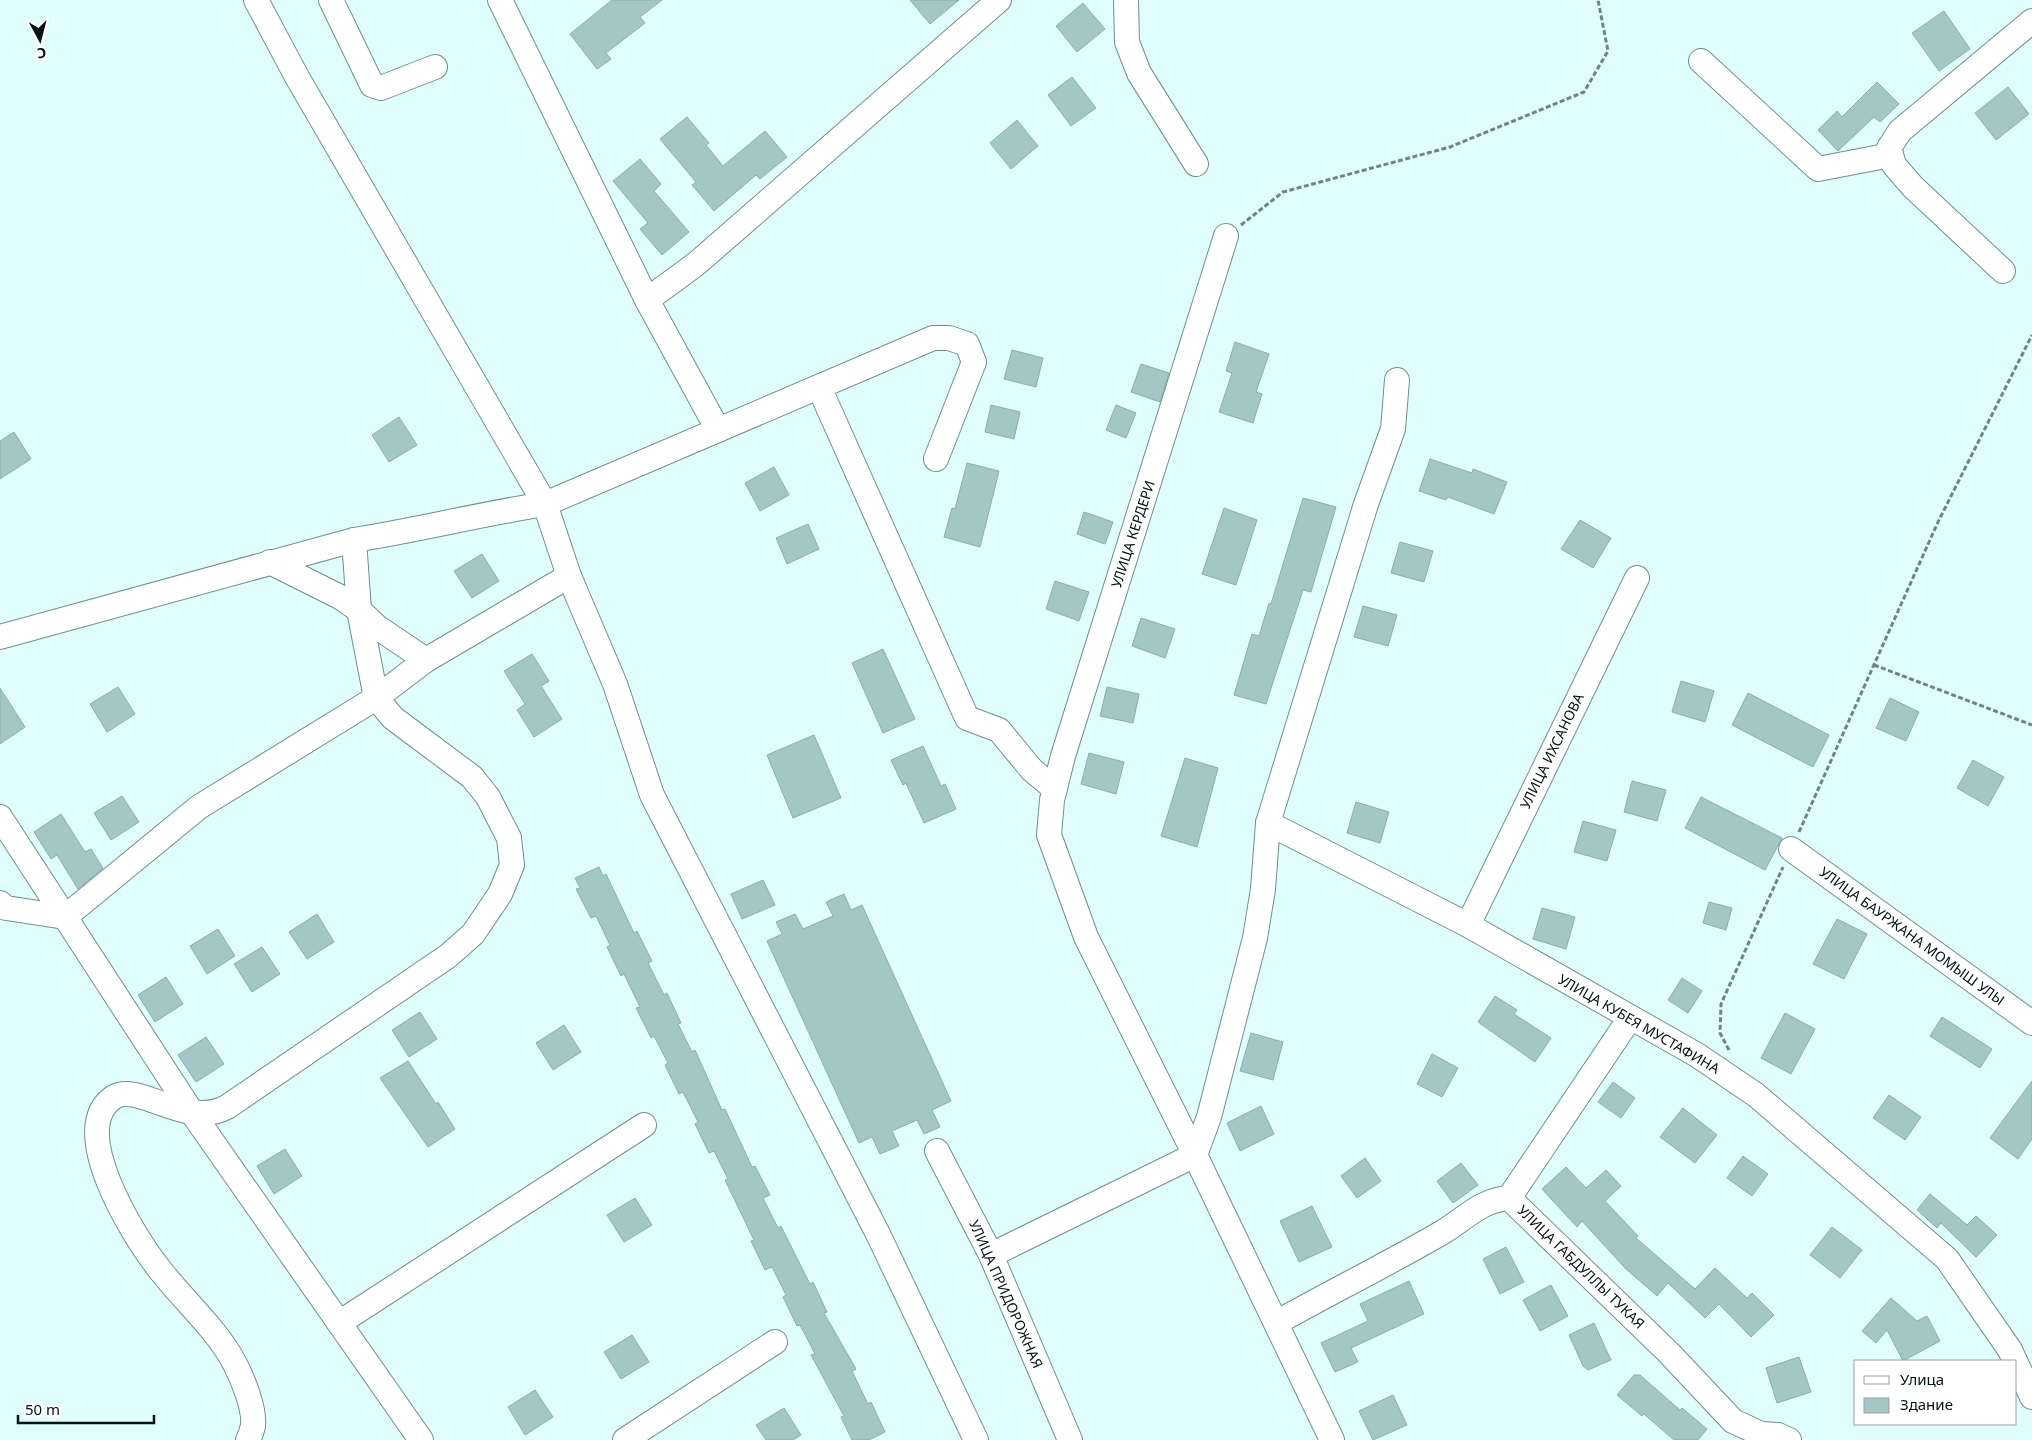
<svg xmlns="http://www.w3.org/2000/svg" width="2032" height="1440" viewBox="0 0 2032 1440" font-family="'Noto Sans',sans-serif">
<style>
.building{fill:#a3c7c6;stroke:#8aaead}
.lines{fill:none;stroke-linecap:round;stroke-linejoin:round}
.minor-casing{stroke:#6d908f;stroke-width:26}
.path{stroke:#6f8584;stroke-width:3;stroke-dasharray:5 2.5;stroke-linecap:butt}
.minor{stroke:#fff;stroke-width:24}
.labels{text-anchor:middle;stroke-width:4;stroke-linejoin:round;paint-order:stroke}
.street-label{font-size:14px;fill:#051212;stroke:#fff}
</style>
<rect width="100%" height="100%" fill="#e0fefc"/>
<g class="building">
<polygon points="612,0 662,0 640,17 645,23 606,53 611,59 597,69 570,34"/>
<polygon points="910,0 959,0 930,24"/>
<polygon points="1083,3 1105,29 1077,52 1056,26"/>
<polygon points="1944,11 1970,49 1939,71 1912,33"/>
<polygon points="1072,77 1096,108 1071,126 1048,95"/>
<polygon points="1877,82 1899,104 1880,122 1874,117 1838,151 1818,130 1837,111 1842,117"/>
<polygon points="2008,87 2029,114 1996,140 1975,113"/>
<polygon points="687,117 709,143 706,145 723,166 765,131 787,157 760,179 756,175 714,211 692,185 696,182 660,139"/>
<polygon points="1017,120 1038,146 1011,169 990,143"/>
<polygon points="640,159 661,184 654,191 689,232 662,255 640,229 648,223 613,181"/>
<polygon points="1235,342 1269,354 1256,392 1262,394 1253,423 1219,412 1232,373 1226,371"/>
<polygon points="1012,350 1043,358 1036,387 1004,379"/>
<polygon points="1141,364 1169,373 1160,402 1131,392"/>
<polygon points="991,405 1020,412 1014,439 985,432"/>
<polygon points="1116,405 1136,413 1126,438 1106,430"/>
<polygon points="399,417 417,445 389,462 372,435"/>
<polygon points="14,432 31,459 0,479 0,441"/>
<polygon points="1430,459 1472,473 1473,469 1507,482 1494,514 1448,497 1446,500 1419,491"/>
<polygon points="967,463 999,471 980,547 944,537 952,508 955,509"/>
<polygon points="774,467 789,495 760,511 745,483"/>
<polygon points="1303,498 1336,507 1311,592 1303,590 1266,704 1234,695 1252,634 1259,636 1269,603 1271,604"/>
<polygon points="1224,508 1257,520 1236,585 1202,574"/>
<polygon points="1084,512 1113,522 1105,544 1077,534"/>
<polygon points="1580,520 1611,538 1593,568 1561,549"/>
<polygon points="808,524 819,549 787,564 776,538"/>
<polygon points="1400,542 1433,551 1424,582 1391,573"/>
<polygon points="482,554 499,581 472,598 454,571"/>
<polygon points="1055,581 1089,592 1079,621 1046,609"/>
<polygon points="1363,606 1397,615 1388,646 1354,637"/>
<polygon points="1141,618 1175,629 1165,658 1132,646"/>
<polygon points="883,649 915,719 883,733 852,663"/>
<polygon points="532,654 549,681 541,686 562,719 534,737 517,710 525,704 504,671"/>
<polygon points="1681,681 1714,691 1705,722 1672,712"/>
<polygon points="118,687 135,714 107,732 90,704"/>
<polygon points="1107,687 1139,694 1133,723 1100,716"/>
<polygon points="0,688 25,727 0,744"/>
<polygon points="1748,693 1829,735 1813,767 1732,725"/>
<polygon points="1890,698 1919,712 1906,741 1876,728"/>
<polygon points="814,735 841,798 793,818 767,755"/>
<polygon points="923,746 941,786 945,784 956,809 924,823 906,783 903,785 891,760"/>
<polygon points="1089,753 1124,762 1116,794 1081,784"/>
<polygon points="1185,758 1218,768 1197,847 1161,836"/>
<polygon points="1973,760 2004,777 1988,806 1957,788"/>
<polygon points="1632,781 1666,790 1657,821 1624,812"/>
<polygon points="122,796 139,822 111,840 94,813"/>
<polygon points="1701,797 1782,838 1765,870 1685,828"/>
<polygon points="1356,802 1389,812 1380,843 1347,833"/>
<polygon points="61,814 85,852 91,849 103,868 78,889 57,855 51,859 34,832"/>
<polygon points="1583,821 1616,830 1607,861 1574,852"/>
<polygon points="599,867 603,876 606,874 634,933 637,931 652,961 648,963 664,995 667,993 681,1023 678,1024 692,1052 695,1050 722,1110 725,1109 752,1167 755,1166 770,1195 763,1198 778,1228 781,1226 810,1284 813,1282 827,1312 824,1313 856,1369 852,1371 868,1404 871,1402 885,1432 869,1440 852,1440 841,1417 844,1416 811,1355 815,1354 800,1325 797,1326 783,1297 786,1295 772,1267 765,1270 751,1241 754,1240 725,1180 728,1179 714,1151 709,1153 695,1124 698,1122 683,1092 679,1094 665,1065 668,1063 654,1036 651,1038 636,1008 640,1007 624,974 621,976 607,947 610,945 596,916 591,918 576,889 580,888 575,878"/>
<polygon points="763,880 775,905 742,919 731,894"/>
<polygon points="844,894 851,910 862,905 951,1101 932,1110 940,1127 924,1134 917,1120 892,1131 899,1146 880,1154 872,1137 859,1143 767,941 782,934 776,922 795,914 803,929 833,916 826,902"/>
<polygon points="1709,902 1732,908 1726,930 1703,923"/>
<polygon points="1542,908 1575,917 1566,949 1533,939"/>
<polygon points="317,914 334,942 307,959 289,932"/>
<polygon points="1837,919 1867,934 1844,979 1813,964"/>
<polygon points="218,929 235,956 207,974 190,946"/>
<polygon points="262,947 280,974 252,992 234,964"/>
<polygon points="166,977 183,1004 155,1022 138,995"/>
<polygon points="1682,978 1702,991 1688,1013 1668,1000"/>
<polygon points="1495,996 1517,1010 1514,1014 1551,1038 1535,1062 1478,1022"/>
<polygon points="420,1012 437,1039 409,1057 392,1030"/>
<polygon points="1785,1013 1815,1029 1791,1074 1761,1058"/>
<polygon points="1942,1017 1992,1049 1980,1068 1930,1036"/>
<polygon points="564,1025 581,1052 553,1070 536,1043"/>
<polygon points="1251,1033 1283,1042 1273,1080 1240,1071"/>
<polygon points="206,1037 224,1064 196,1082 178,1055"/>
<polygon points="1432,1054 1458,1068 1442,1097 1417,1084"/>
<polygon points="408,1061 436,1104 438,1102 455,1129 428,1147 380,1078"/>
<polygon points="2032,1081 2032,1139 2018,1159 1990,1138"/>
<polygon points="1613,1082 1635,1098 1621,1118 1598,1102"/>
<polygon points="1889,1095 1921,1117 1905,1140 1873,1118"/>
<polygon points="1261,1106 1274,1134 1240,1151 1227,1123"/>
<polygon points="1683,1108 1717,1135 1695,1163 1660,1137"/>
<polygon points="285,1149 302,1176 274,1194 257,1166"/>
<polygon points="1743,1156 1768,1174 1752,1196 1727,1178"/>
<polygon points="1365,1158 1381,1181 1357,1198 1341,1176"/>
<polygon points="1461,1163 1478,1185 1453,1203 1437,1181"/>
<polygon points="1566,1167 1586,1188 1606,1170 1621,1186 1605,1201 1638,1236 1636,1238 1695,1289 1715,1268 1747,1298 1752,1293 1774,1315 1751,1337 1719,1304 1705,1318 1668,1283 1657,1296 1626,1269 1582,1221 1577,1227 1542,1189"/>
<polygon points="1930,1194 1967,1225 1976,1216 1997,1235 1976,1257 1941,1223 1937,1228 1917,1210"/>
<polygon points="635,1198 652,1225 624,1242 607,1215"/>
<polygon points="1312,1206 1332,1247 1299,1262 1280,1221"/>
<polygon points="1832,1227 1862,1250 1840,1278 1810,1255"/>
<polygon points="1506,1247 1524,1282 1500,1294 1483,1259"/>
<polygon points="1409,1281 1424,1314 1351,1348 1358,1362 1335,1372 1321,1343 1368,1321 1360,1304"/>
<polygon points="1551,1285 1568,1316 1540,1331 1523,1300"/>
<polygon points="1891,1298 1917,1321 1927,1316 1940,1341 1903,1361 1887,1330 1876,1343 1862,1331"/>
<polygon points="1594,1323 1611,1360 1588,1370 1583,1366 1569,1335"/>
<polygon points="632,1335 649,1362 621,1379 604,1352"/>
<polygon points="1799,1357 1811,1392 1777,1403 1766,1368"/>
<polygon points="1634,1375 1640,1375 1680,1410 1682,1408 1707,1429 1698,1440 1674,1440 1644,1414 1642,1416 1617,1395"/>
<polygon points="535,1390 553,1417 525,1435 508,1407"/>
<polygon points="1393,1395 1407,1425 1373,1440 1359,1411"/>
<polygon points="784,1408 801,1435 793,1440 766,1440 756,1425"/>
</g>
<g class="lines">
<defs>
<g id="minor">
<polyline points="256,0 297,77 545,504 569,576 615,684 652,795 878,1234 976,1440"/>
<polyline points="331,0 372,85 381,88 435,67"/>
<polyline points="500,0 647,300 718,430"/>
<polyline points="1126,0 1127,42 1139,73 1196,164"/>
<polyline points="1701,61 1818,169 1891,155"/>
<polyline points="2003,271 1913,187 1894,165 1889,148 1900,131 2032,21"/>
<polyline points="647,300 696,264 999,0"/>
<polyline points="819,387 967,718 999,730 1032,770 1055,789"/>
<polyline points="270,562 340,597 359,610 377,627 426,660"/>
<path d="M0 637 354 540C418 530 481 514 545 504L933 338H949L967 344 974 362 936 459"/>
<polyline points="0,817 193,1114 421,1440"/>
<polyline points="1268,823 1468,925 1697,1055 1756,1095 1947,1259 2010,1350 2015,1361"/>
<polyline points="1791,849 2032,1023"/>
<polyline points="0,903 6,908 65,917 199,807 376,698 426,660 569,576"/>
<polyline points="1468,925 1637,578"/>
<polyline points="937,1151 991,1255 1070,1440"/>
<polyline points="1509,1198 1630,1018"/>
<polyline points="991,1255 1195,1155 1086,937 1049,835 1052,800 1063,756 1226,236"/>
<polyline points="339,1323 644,1125"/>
<path d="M1276 1323C1331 1292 1388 1264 1443 1232 1466 1218 1481 1200 1509 1198L1669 1353 1733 1421 1761 1434 1778 1435 1789 1440"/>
<polyline points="2016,1363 2032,1397"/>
<path d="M248 1440C250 1436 252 1430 253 1426 255 1409 243 1379 235 1364 218 1330 180 1297 157 1266 133 1235 66 1128 114 1097 139 1082 186 1129 227 1107L448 956 473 934 500 894 512 865 509 838 488 797 472 777 393 718 376 698 359 610 354 540"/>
<polyline points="625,1440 775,1342"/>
<polyline points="1332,1440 1195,1155 1209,1117 1255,938 1263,889 1268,823 1366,504 1393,429 1397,380"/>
</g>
</defs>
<use href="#minor" class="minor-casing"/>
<g class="path">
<polyline points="1241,225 1283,192 1450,147 1584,92 1608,51 1598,0"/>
<polyline points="1874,665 2032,725"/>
<polyline points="1799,832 1938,522 2032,335"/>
<polyline points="1729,1050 1720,1033 1721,1004 1783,867"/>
</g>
<use href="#minor" class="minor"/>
</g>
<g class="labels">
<g class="street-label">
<text transform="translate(1133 534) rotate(-72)" y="5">УЛИЦА КЕРДЕРИ</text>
<text transform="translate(1552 751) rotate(-64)" y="5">УЛИЦА ИХСАНОВА</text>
<text transform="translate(1912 936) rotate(36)" y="5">УЛИЦА БАУРЖАНА МОМЫШ УЛЫ</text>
<text transform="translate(1639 1024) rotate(30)" y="5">УЛИЦА КУБЕЯ МУСТАФИНА</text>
<text transform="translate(1581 1267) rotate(44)" y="5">УЛИЦА ГАБДУЛЛЫ ТУКАЯ</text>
<text transform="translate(1006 1294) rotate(66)" y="5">УЛИЦА ПРИДОРОЖНАЯ</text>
</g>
</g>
<rect x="1854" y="1360" width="162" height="65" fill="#ffffff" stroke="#9ba0a0"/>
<rect x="1864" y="1376" width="25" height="8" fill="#ffffff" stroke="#9ba0a0"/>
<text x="1900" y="1385" font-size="15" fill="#051212">Улица</text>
<rect x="1864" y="1398" width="25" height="15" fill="#a3c7c6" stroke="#9ba0a0"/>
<text x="1900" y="1410" font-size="15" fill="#051212">Здание</text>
<g transform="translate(40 40) rotate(173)" stroke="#ffffff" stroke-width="4" paint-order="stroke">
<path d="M0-4L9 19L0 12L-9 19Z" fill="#051212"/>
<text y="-8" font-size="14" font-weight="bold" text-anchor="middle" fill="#051212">С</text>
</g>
<path d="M18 1415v8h136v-8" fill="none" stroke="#051212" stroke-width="2.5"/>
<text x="25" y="1415" font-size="15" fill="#051212" stroke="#ffffff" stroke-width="4" paint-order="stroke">50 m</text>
</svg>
